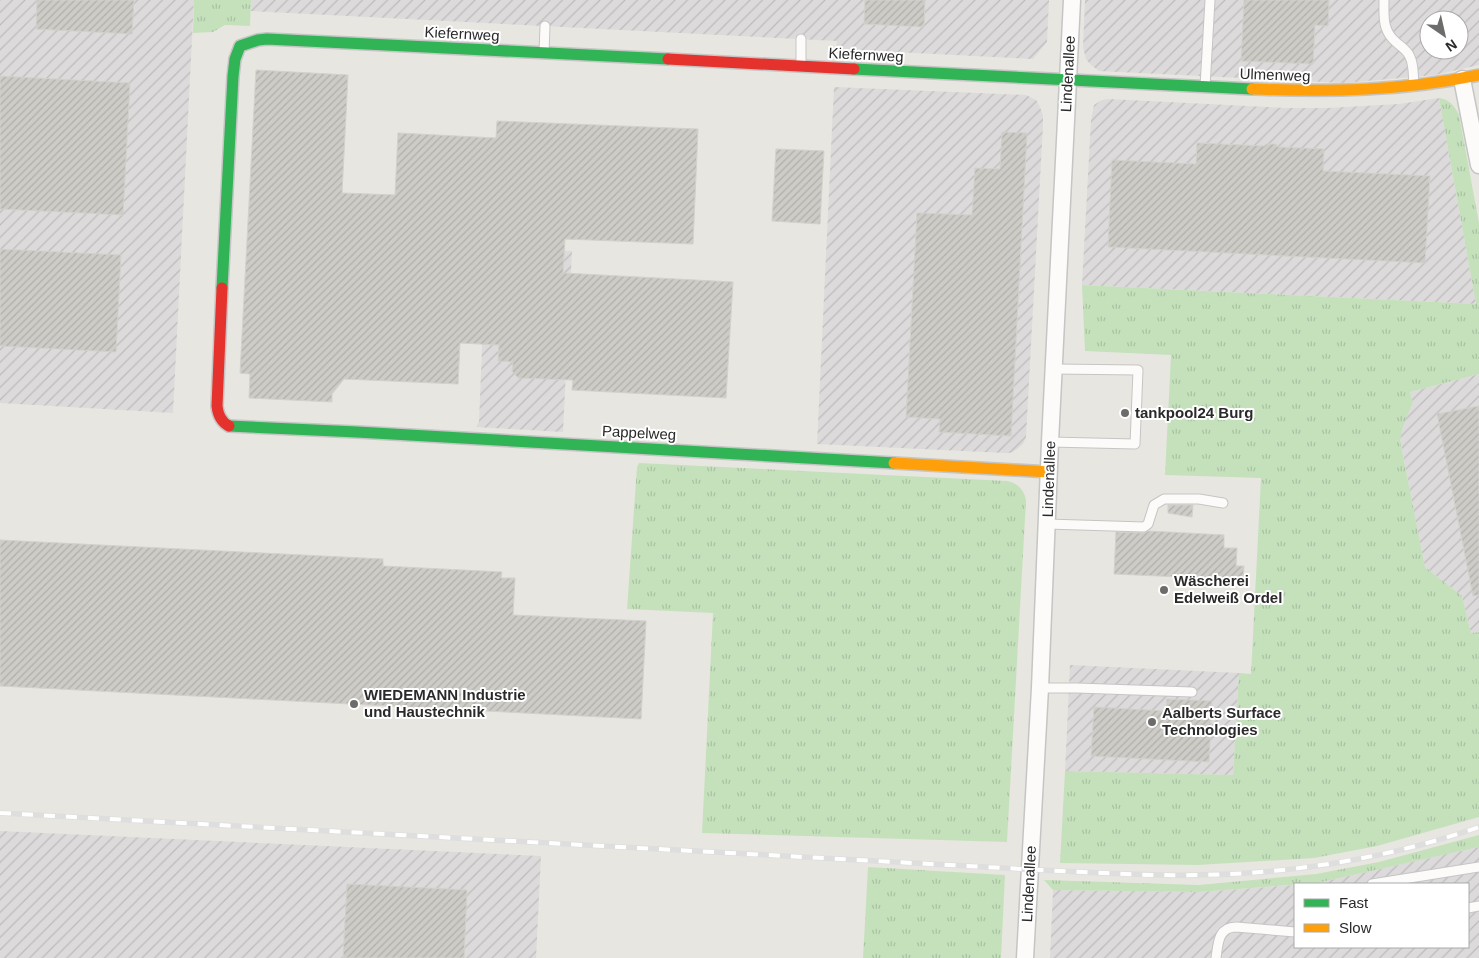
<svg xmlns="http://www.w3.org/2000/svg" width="1479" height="958" viewBox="0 0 1479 958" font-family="Arial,sans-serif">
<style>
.industrial{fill:url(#industrial-furrows);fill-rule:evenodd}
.grass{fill:url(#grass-tufts)}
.building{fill:url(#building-hatch);stroke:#d3d1cc}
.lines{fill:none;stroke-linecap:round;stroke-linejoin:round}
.lane-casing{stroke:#c5c5c5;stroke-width:11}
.street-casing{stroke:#c5c5c5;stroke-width:19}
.fast-casing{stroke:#c5c5c5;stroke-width:14}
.slow-casing{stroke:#c5c5c5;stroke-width:14}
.jam-casing{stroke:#c5c5c5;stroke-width:14}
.lane{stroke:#fcfbfa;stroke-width:9}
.street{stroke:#fcfbfa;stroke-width:16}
.fast{stroke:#30b455;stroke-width:11}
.slow{stroke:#ff9f0a;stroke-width:11}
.jam{stroke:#e5322d;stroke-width:11}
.rail-casing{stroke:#dedede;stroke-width:5.5}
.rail{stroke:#fff;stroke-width:4;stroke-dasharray:11;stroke-linecap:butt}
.poi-dot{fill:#6c6c6a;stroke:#fff;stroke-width:2}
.labels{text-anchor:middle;stroke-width:4;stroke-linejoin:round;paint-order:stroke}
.street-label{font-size:15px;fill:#2a2a2a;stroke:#fff}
.poi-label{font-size:15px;font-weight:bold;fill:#2a2a2a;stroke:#fff;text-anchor:start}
</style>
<defs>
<pattern id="industrial-furrows" width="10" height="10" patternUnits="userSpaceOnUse" patternTransform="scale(1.25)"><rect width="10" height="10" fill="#dddadb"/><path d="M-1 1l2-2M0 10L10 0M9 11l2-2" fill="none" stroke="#bebbbc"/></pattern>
<pattern id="grass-tufts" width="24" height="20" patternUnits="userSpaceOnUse" patternTransform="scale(1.25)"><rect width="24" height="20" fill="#c5e1bc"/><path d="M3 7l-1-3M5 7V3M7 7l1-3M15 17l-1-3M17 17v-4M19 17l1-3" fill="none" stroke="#a9c1a2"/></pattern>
<pattern id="building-hatch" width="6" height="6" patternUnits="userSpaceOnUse" patternTransform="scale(1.25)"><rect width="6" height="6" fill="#cdccc7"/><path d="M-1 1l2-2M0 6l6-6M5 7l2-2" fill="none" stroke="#b0afab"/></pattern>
</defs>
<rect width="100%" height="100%" fill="#e8e6e0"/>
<g class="industrial">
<polygon points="0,0 194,0 173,413 0,403"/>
<polygon points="251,0 1049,0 1047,42 1033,59 836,49 837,41 251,11"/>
<path d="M1085 0H1479V65L1435 75 1344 83 1099 71 1090 64 1086 59 1083 47ZM1429 20H1459V50H1429Z"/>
<polygon points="834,87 1026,95 1036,100 1039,105 1043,115 1043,125 1026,437 1023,444 1016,450 1010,453 1005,453 817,444"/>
<polygon points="1439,98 1476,304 1082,285 1091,120 1094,105 1102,100 1108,99 1286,108 1328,108 1399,104"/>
<polygon points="486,247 572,251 563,432 476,427 479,422"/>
<polygon points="1479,374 1479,632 1471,633 1462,596 1425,567 1400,440 1401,431 1405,418 1413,403 1410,392"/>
<polygon points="1070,665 1239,673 1233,775 1065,771"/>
<polygon points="0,831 541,856 536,958 0,958"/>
<polygon points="1479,847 1479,958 1050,958 1053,890 1198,892 1295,885 1295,947 1468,947 1468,884 1299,884 1317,883"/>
</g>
<g class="grass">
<polygon points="194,0 251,0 250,26 225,25 213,32 193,33"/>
<path d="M1439 98C1449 99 1455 106 1459 115L1479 223V374L1410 392 1413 403C1407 415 1402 426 1400 440L1425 567 1462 596 1471 633 1479 632V817L1377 846 1314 858 1198 865 1060 863 1065 771 1233 775 1239 673 1251 674 1261 478 1165 475 1171 355 1085 351 1082 285 1476 304Z"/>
<path d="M639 463 1007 481C1017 483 1024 489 1026 500L1007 842 702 833 713 613 627 609 637 467Z"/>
<polygon points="1479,835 1479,847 1317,883 1198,892 1053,890 1044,880 1199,885 1316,874 1379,862"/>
<polygon points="868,867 1005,875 1001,958 863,958"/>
</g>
<g class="building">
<polygon points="37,0 134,0 132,34 36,29"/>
<polygon points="865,0 925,0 924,27 864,24"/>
<polygon points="1244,0 1329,0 1328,26 1315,25 1313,64 1241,61"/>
<polygon points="256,70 348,75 342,193 395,195 398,133 496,138 497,121 698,129 693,244 565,239 563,273 733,282 726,398 572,390 573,380 518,378 512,371 513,362 498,361 499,345 460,343 458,384 344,379 332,394 332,402 249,398 250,374 240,373"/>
<polygon points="0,76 130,83 123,215 0,209"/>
<polygon points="1002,132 1027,133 1011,436 939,432 940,419 906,417 917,213 972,215 975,168 1000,169"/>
<polygon points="1197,143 1264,146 1266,144 1276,144 1278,147 1324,149 1323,171 1430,176 1425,263 1108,247 1112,160 1196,164"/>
<polygon points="776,149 824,151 820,224 772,221"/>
<polygon points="0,249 121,255 116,352 0,346"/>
<polygon points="1479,406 1479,595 1473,596 1437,414"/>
<polygon points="1168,505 1193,505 1192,517 1168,513"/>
<polygon points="1149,531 1224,535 1224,548 1237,548 1236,566 1244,566 1243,584 1225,583 1225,579 1114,574 1116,532 1144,533"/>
<polygon points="0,540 383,559 383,566 502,572 501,578 515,578 513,615 646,621 641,719 0,686"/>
<polygon points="1167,699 1212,701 1209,762 1091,756 1094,707 1166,711"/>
<polygon points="347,884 467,890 464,958 343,958"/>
</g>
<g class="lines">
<defs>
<g id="lane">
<path d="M1384 0C1384 17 1382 31 1397 43 1402 47 1408 51 1410 57 1414 65 1413 76 1414 84"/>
<polyline points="544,53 545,26"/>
<polyline points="801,66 801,39"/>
<polyline points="1205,87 1210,0"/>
<polyline points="1050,442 1135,444 1138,370 1054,369"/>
<polyline points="1047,524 1144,527 1148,524 1154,505 1164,499 1199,499 1223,503"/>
<polyline points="1040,688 1077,688 1192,692"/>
<polyline points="1372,884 1479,867"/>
<polyline points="1468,908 1479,906"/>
<path d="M1216 958C1218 944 1218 927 1236 927L1295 932"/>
</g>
<g id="street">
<polyline points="1462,79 1479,165"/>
<polyline points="1025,958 1040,688 1050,442 1072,0"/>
</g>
<g id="fast">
<polyline points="854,69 1252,89"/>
<polyline points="222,288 233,76 235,59 240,46 258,40 267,39 668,59"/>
<polyline points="229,426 357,432 894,463"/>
</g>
<g id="slow">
<path d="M1252 89C1331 92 1402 91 1479 75"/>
<polyline points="894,463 1049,472"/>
</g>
<g id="jam">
<polyline points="668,59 854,69"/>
<path d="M222 288 217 406C218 415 221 422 229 426"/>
</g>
</defs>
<use href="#lane" class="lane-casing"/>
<use href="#street" class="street-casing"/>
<use href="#fast" class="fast-casing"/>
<use href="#slow" class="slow-casing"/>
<use href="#jam" class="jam-casing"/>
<use href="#lane" class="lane"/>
<use href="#street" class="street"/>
<use href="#fast" class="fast"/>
<use href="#slow" class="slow"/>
<use href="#jam" class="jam"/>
<defs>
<path id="rail" d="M0 813 1059 871C1105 873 1150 876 1196 875 1291 874 1389 858 1479 827"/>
</defs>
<use href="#rail" class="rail-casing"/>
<use href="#rail" class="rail"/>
</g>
<g class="poi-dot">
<circle cx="1125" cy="413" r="5"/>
<circle cx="1164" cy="590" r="5"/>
<circle cx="354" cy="704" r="5"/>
<circle cx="1152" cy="722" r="5"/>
</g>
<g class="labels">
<g class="street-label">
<text transform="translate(462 34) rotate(3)" y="5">Kiefernweg</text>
<text transform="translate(866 55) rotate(3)" y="5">Kiefernweg</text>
<text transform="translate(1068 74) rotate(-87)" y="5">Lindenallee</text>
<text transform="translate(1275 75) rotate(2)" y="5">Ulmenweg</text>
<text transform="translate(639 433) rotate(3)" y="5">Pappelweg</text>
<text transform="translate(1049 479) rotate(-88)" y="5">Lindenallee</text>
<text transform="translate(1029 884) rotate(-87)" y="5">Lindenallee</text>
</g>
<g class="poi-label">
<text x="1135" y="418">tankpool24 Burg</text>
<text x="1174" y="586">Wäscherei<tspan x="1174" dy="17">Edelweiß Ordel</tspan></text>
<text x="364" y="700">WIEDEMANN Industrie<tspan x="364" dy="17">und Haustechnik</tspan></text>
<text x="1162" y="718">Aalberts Surface<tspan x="1162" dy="17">Technologies</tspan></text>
</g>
</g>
<rect x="1294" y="883" width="175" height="65" fill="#ffffff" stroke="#aaaaaa"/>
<rect x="1304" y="899" width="25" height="8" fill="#30b455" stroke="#aaaaaa"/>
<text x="1339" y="908" font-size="15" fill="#2a2a2a">Fast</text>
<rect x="1304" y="924" width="25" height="8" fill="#ff9f0a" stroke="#aaaaaa"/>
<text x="1339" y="933" font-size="15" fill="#2a2a2a">Slow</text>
<g transform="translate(1444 35) rotate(146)"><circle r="24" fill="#ffffff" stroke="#aaaaaa"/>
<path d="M0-4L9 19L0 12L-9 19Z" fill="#6c6c6a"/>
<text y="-8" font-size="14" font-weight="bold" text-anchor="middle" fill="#2a2a2a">N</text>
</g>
</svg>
